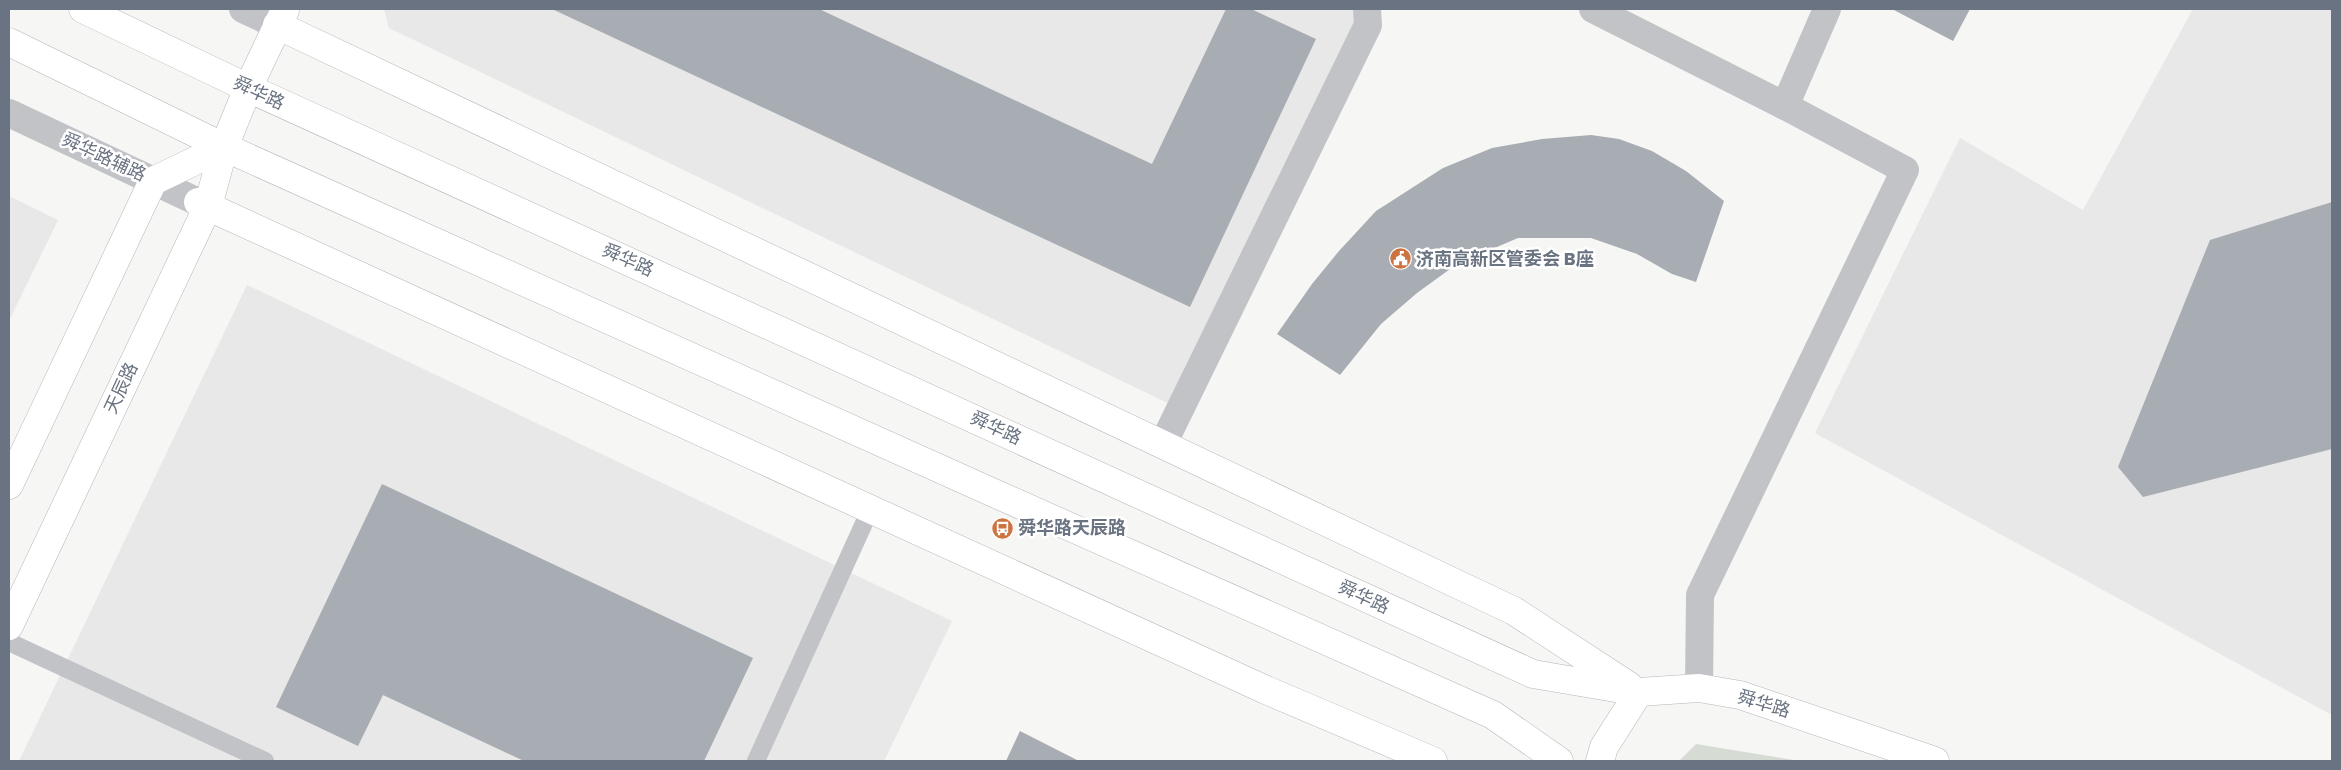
<svg xmlns="http://www.w3.org/2000/svg" width="2341" height="770" viewBox="0 0 2341 770" font-family="Poppins,'Noto Sans SC',sans-serif">
<style>
.built{fill:#e7e8e7}
.green{fill:#d6dbd4}
.building{fill:#a8acb3}
.lines{fill:none;stroke-linecap:round;stroke-linejoin:round}
.secondary-casing{stroke:#b3b6bb;stroke-width:29}
.service{stroke:#c1c3c7;stroke-width:18}
.minor{stroke:#c1c3c7;stroke-width:28}
.tertiary{stroke:#c1c3c7;stroke-width:28}
.secondary{stroke:#fff;stroke-width:28}
.labels{text-anchor:middle;stroke-width:5;stroke-linejoin:round;paint-order:stroke}
.street-label{font-size:18px;fill:#6a7381;stroke:#fff}
.poi-label{font-size:18px;font-weight:bold;fill:#6a7381;stroke:#fff;text-anchor:start}
</style>
<rect width="100%" height="100%" fill="#f6f7f4"/>
<g class="built">
<polygon points="384,9 1371,9 1180,409 389,28"/>
<polygon points="2193,9 2332,9 2332,715 1815,433 1960,138 2083,210"/>
<polygon points="9,196 58,220 9,321"/>
<polygon points="247,285 952,621 884,761 19,761"/>
</g>
<polygon class="green" points="1696,744 1800,761 1679,761"/>
<g class="building">
<polygon points="552,9 819,9 1152,164 1226,9 1251,9 1316,39 1190,307"/>
<polygon points="1892,9 1970,9 1953,41"/>
<polygon points="1591,135 1619,139 1652,151 1686,171 1724,201 1696,282 1672,274 1637,254 1591,238 1518,238 1457,264 1417,293 1381,324 1340,375 1277,334 1312,284 1339,251 1376,211 1443,168 1492,148 1542,139"/>
<polygon points="2332,202 2332,449 2143,497 2118,467 2210,240"/>
<polygon points="382,484 753,658 704,761 524,761 383,695 358,746 276,707"/>
<polygon points="1020,731 1079,761 1006,761"/>
</g>
<g class="lines">
<defs>
<g id="secondary">
<polyline points="83,9 248,88 1533,674 1639,692 1699,688 1740,695 1935,761"/>
<polyline points="277,25 1514,611 1629,686"/>
<polyline points="9,42 224,147 996,494 1493,715 1559,761"/>
<polyline points="198,202 1266,690 1433,761"/>
<polyline points="9,485 153,181 224,147"/>
<polyline points="9,626 208,206 224,147 248,88 285,10"/>
<polyline points="1600,761 1604,747 1639,692"/>
</g>
</defs>
<use href="#secondary" class="secondary-casing"/>
<g class="service">
<polyline points="9,642 265,761"/>
<polyline points="756,761 870,510"/>
</g>
<g class="minor">
<polyline points="1593,9 1785,106 1905,170 1700,595 1699,688"/>
<polyline points="1785,106 1827,9"/>
<polyline points="1163,444 1368,25 1367,9"/>
</g>
<g class="tertiary">
<polyline points="243,9 277,25"/>
<polyline points="9,113 198,202"/>
</g>
<use href="#secondary" class="secondary"/>
</g>
<defs>
<symbol id="civic-disc" viewBox="-11 -11 22 22"><circle r="9.5" fill="#cc733f" stroke="#fff"/><path d="M-.6-6.5H3V-4.5H.6V-3L4-1V1h2V6H-6V1h2V-1L-.6-3ZM-1.2 2.5V6h2.4V2.5Z" fill="#fff"/></symbol>
<symbol id="bus-disc" viewBox="-11 -11 22 22"><circle r="9.5" fill="#cc733f" stroke="#fff"/><path d="M-5-6H5V4H4V6H2V4H-2V6H-4V4H-5ZM-3.5-4V0h7V-4ZM-3.5 1.2v1.5H-2V1.2ZM2 1.2v1.5H3.5V1.2Z" fill="#fff"/></symbol>
</defs>
<g fill-rule="evenodd">
<use href="#civic-disc" x="1388" y="246" width="25" height="25"/>
<use href="#bus-disc" x="990" y="516" width="25" height="25"/>
</g>
<g class="labels">
<g class="street-label">
<text transform="translate(259 93) rotate(25)" y="6">舜华路</text>
<text transform="translate(104 157) rotate(25)" y="6">舜华路辅路</text>
<text transform="translate(628 260) rotate(24)" y="6">舜华路</text>
<text transform="translate(121 388) rotate(-65)" y="6">天辰路</text>
<text transform="translate(996 428) rotate(25)" y="6">舜华路</text>
<text transform="translate(1364 597) rotate(25)" y="6">舜华路</text>
<text transform="translate(1764 704) rotate(17)" y="6">舜华路</text>
</g>
<g class="poi-label">
<text x="1416" y="265">济南高新区管委会 B座</text>
<text x="1018" y="534">舜华路天辰路</text>
</g>
</g>
<rect width="2341" height="770" fill="none" stroke="#6a7381" stroke-width="20"/>
</svg>
